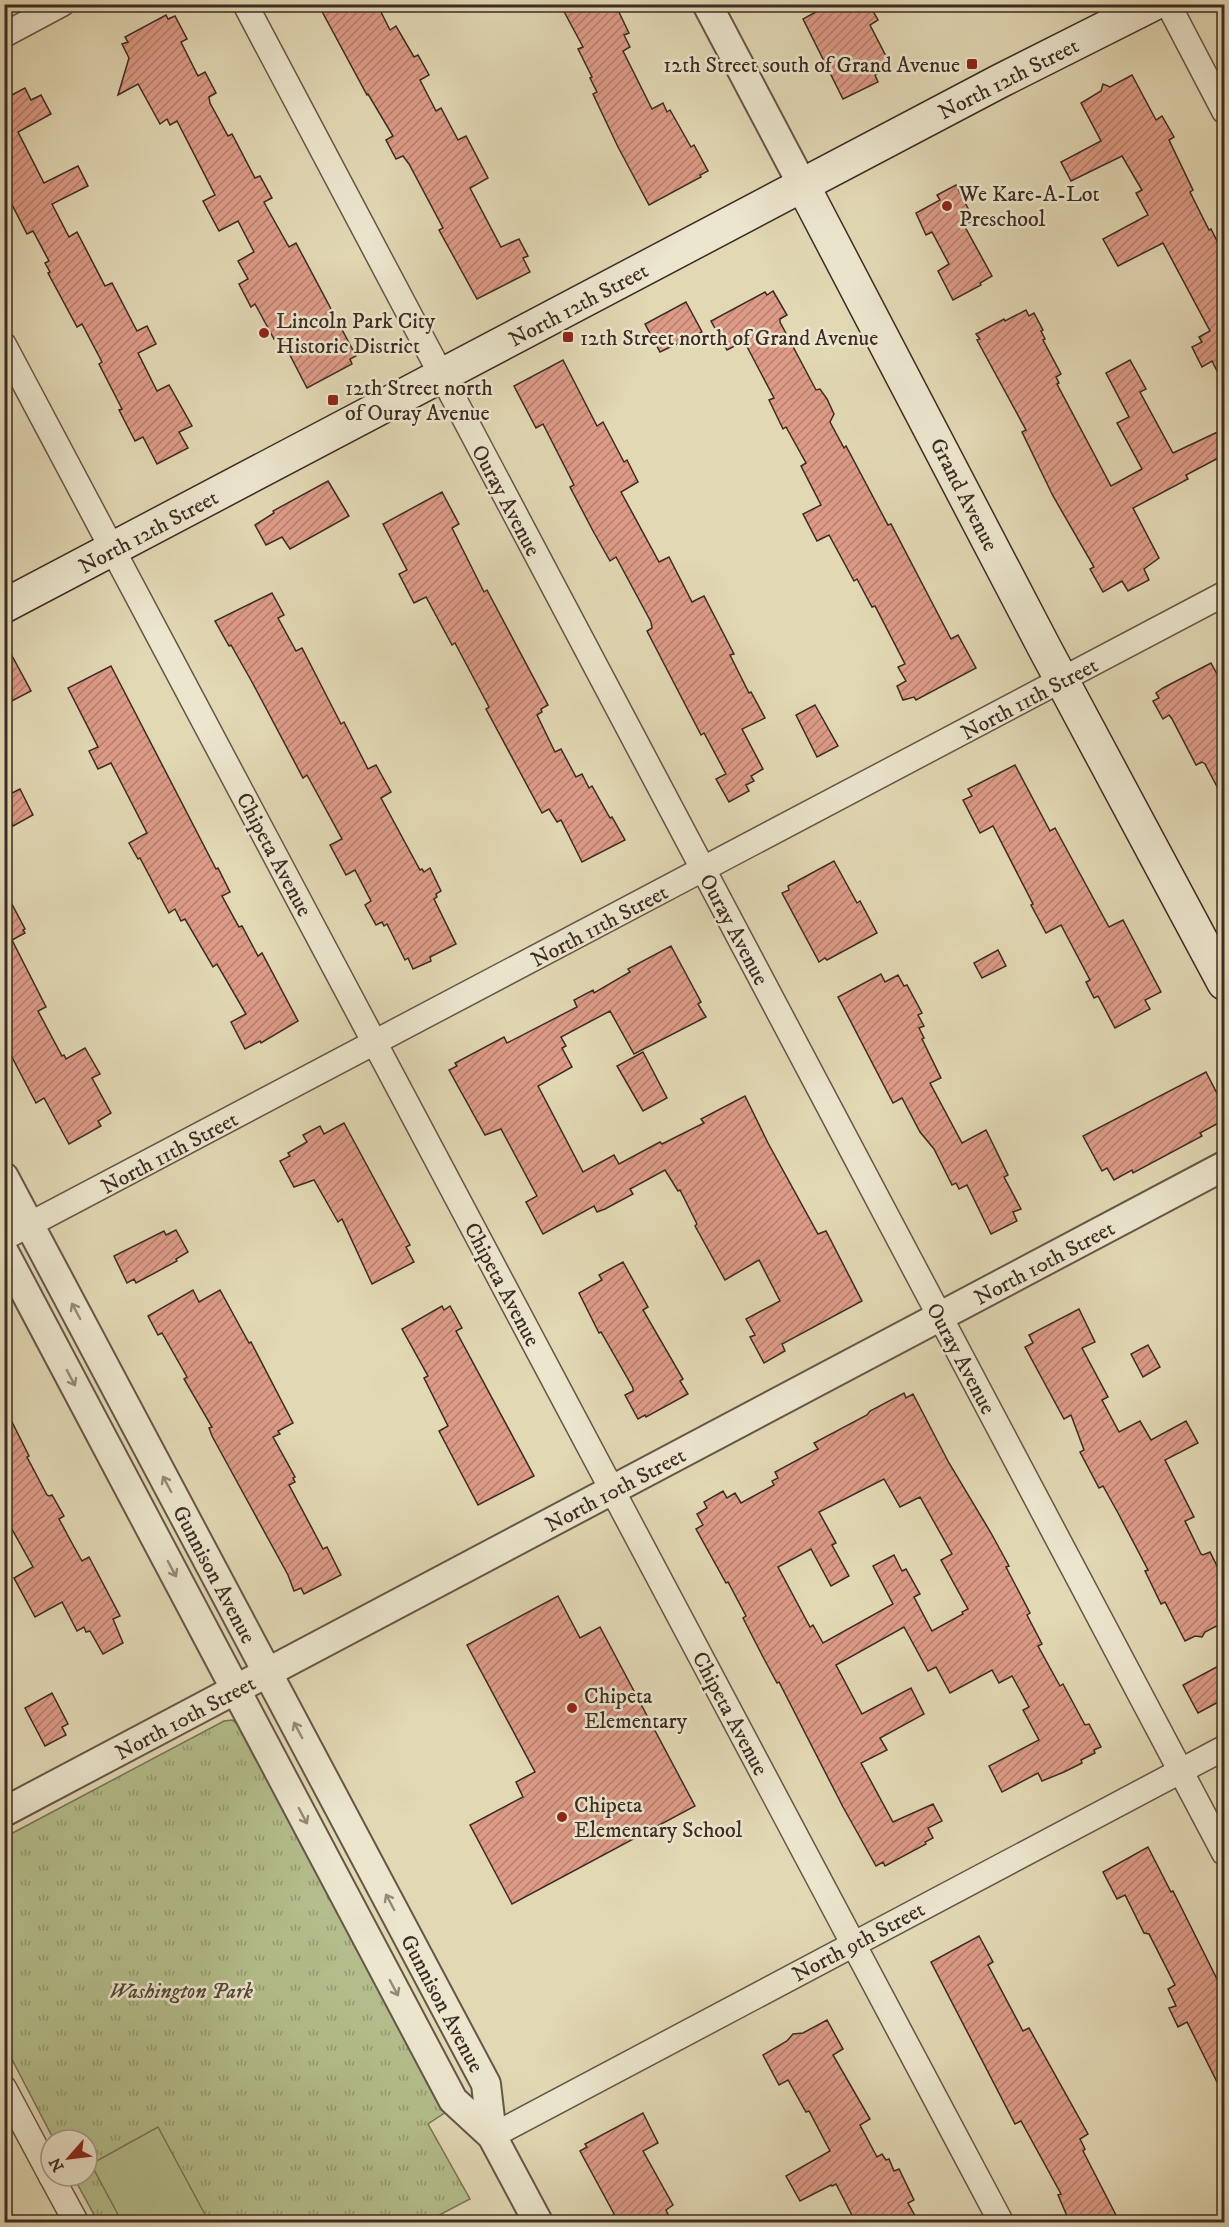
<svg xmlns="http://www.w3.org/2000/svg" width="1229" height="2227" viewBox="0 0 1229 2227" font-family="'IM FELL DW Pica',serif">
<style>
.grass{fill:url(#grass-tufts);stroke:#787458;stroke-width:1.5}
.pitch{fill:#b4be8c;stroke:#787458;stroke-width:1.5}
.building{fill:url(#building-hatch);stroke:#3d2b23;stroke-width:1.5;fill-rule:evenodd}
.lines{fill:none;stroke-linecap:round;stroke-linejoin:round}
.minor-casing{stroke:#665647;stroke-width:27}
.tertiary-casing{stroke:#665647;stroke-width:32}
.secondary-casing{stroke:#3d2b23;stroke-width:36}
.minor{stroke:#ece6ce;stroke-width:24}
.tertiary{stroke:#ece6ce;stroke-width:28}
.secondary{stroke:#ece6ce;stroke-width:33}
.oneway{stroke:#948878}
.poi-dot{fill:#8f2418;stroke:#ece6ce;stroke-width:2}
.labels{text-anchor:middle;stroke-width:5;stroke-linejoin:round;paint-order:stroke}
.poi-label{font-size:22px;fill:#3d2b23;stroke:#ece6ce;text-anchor:start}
.street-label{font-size:22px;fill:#3d2b23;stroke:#ece6ce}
.park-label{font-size:22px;font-style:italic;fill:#554838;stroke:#ece6ce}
</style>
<defs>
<pattern id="grass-tufts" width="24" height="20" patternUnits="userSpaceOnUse" patternTransform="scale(1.5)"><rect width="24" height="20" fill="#b4be8c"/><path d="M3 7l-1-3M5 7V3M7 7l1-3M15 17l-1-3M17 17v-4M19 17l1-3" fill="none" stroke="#949b72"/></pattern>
<pattern id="building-hatch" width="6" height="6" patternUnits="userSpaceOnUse" patternTransform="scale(1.5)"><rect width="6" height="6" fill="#dd9b87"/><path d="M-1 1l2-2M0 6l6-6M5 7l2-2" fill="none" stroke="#b47f6e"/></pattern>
</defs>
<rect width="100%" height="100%" fill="#e2d8b4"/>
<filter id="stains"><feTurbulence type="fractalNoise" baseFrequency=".00333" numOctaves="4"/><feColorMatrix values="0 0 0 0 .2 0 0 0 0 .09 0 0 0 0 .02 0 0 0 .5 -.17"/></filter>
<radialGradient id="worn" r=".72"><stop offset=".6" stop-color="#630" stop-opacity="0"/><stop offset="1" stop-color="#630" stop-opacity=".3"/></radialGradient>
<polygon class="grass" points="232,1720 240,1725 446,2112 428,2124 470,2199 426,2222 98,2222 73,2176 87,2176 87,2140 54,2140 5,2046 5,1837 224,1721"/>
<polygon class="pitch" points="158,2127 209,2222 122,2222 91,2164"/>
<g class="building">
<polygon points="318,4 377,4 390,30 396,26 414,57 418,55 429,75 420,80 436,111 441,108 458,140 466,136 488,178 470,188 501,247 519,239 528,256 523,258 530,272 477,299 439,230 443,228 409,164 403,156 396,159 386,140 393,136 368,94 367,95"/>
<polygon points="560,4 615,4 629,33 624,35 630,47 623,51 652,109 663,103 667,112 670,110 691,147 694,145 708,171 700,175 701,177 649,205 618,147 593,94 597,92 590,78 592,77 578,49 583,47"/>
<polygon points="830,4 869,4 878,20 870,25 890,64 885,67 886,69 875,75 878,82 843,99 803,19"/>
<polygon points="166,15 168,19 175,16 187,39 181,42 198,76 205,72 216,93 209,97 210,103 228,136 232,134 255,178 260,176 272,198 264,202 266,206 289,247 296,243 356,356 350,359 352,364 307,388 280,336 274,339 255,304 251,307 239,284 248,279 238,261 254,252 238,221 219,231 203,201 215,195 177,121 170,125 167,119 160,124 138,84 118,95 129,58 122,44 128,42 125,37"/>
<polygon points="1132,75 1156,120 1162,116 1174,137 1169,140 1193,190 1190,192 1209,230 1211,229 1224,255 1224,385 1212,361 1202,367 1192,347 1202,342 1199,337 1210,331 1163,243 1118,266 1103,239 1148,215 1136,193 1142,190 1122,156 1071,181 1061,162 1101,141 1081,103 1101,91 1103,84 1110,87"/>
<polygon points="25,88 31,100 41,95 51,114 18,132 44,183 78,166 88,186 52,204 69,237 77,232 78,234 105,286 112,283 137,331 147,326 156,344 138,353 157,391 169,385 192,426 179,432 188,448 157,464 143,437 135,441 119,410 122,409 99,364 102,362 82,324 77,327 48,273 50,272 45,263 49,261 33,231 27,234 4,189 4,99"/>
<polygon points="956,185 974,220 964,225 992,276 980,283 981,285 953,300 938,271 949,264 932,232 926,235 916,213 940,200 937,195"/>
<polygon points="773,291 787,315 780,319 780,322 816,390 820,389 827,399 834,414 830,422 844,448 846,446 888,525 891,524 951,639 958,635 976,668 916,700 914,697 903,700 897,686 906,681 898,667 905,664 875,606 872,607 857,579 854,581 829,535 817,541 803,514 821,505 801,466 806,463 786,427 783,429 769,400 774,398 744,341 727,350 711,321 765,292 767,295"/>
<polygon points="686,302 702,332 660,352 645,324"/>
<polygon points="1026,310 1029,316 1034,313 1043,330 1041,331 1045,339 1043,340 1061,374 1056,377 1059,383 1057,384 1111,486 1142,469 1117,423 1129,417 1106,373 1130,360 1146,389 1140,392 1173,453 1224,429 1224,455 1186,475 1188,479 1133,508 1159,558 1144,569 1149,580 1128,591 1122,581 1103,592 1090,569 1094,567 1053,496 1022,432 1026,430 977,340 980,339 976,334 1004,319 1005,321"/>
<polygon points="563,360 597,426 603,422 624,462 627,460 638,482 621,492 659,562 669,557 692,602 704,596 734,654 730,655 749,693 751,692 765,718 742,729 763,769 751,776 754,781 746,785 749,791 729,802 716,779 726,774 704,733 701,735 647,631 652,628 651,622 616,557 610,561 593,531 570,487 574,485 543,424 536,428 514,386"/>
<polygon points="328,481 349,516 290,549 282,537 266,545 255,525 274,513 273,511"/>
<polygon points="442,492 459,524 452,528 484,592 487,590 548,705 541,709 542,712 537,715 555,752 561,749 576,777 582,774 589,788 592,786 610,818 612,817 625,840 582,862 561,820 557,822 549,809 542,813 486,709 489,707 455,643 452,645 426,597 414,603 399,574 407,570 383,524"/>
<polygon points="272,593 284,615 278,618 296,651 302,648 341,724 344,722 368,769 376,765 391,792 381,798 420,870 422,869 424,872 430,868 441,891 436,894 437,897 434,899 456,944 430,957 431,961 413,969 408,958 405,960 387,924 384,926 382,922 376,925 365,905 371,901 355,870 346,875 330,845 342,839 307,775 303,778 252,682 231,645 229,646 215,621"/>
<polygon points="4,641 31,691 4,705"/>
<polygon points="1211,663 1224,687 1224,800 1205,764 1202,762 1196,765 1172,719 1169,715 1163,719 1153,701 1159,698 1156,693 1163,688"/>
<polygon points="111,666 216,869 218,868 230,892 222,896 239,927 242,926 258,956 262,953 298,1021 261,1043 260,1041 245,1049 231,1022 246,1014 217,964 213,967 185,919 181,921 175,909 169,913 140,858 138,859 129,843 147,833 111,763 98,769 89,751 98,747 68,688"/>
<polygon points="815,705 838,746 817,757 796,715"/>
<polygon points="1015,765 1050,831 1055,828 1109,927 1123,920 1161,992 1145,1000 1150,1009 1115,1028 1098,996 1094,998 1086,982 1090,980 1061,925 1046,933 1031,905 1033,904 993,826 980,833 963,800 972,796 968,789"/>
<polygon points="20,789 33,815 13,826 11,823 4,827 4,797"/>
<polygon points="834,861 857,903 860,901 877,933 827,960 825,958 819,962 782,893 789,890 788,886"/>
<polygon points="4,889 25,929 23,930 25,933 12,940 46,1007 38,1011 62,1056 64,1055 66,1059 85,1048 100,1074 92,1078 111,1113 98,1121 101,1126 69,1144 44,1098 36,1103 4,1042"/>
<polygon points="671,946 701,1002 698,1004 706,1017 634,1054 610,1011 561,1037 566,1046 562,1048 572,1067 538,1086 583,1172 614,1155 619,1164 660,1142 662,1144 704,1123 701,1119 745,1096 768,1143 818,1234 826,1231 862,1301 782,1344 785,1351 764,1363 750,1337 755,1335 746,1319 780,1301 759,1260 725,1280 695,1226 697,1224 680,1190 678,1191 665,1170 630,1189 633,1194 605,1209 597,1212 594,1206 543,1234 526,1202 537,1196 501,1129 485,1135 449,1070 457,1066 455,1063 504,1037 507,1043 577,1007 574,1000 593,990 594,993 630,972 628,969"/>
<polygon points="998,950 1006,966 982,978 974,963"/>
<polygon points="881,974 885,982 898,975 904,986 907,985 922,1013 918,1015 924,1026 919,1028 924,1038 922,1039 941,1078 930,1083 962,1143 986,1130 1008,1175 1004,1177 1021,1209 1013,1212 1017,1221 991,1234 967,1185 959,1189 956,1183 952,1185 934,1149 920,1132 902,1098 893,1103 838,997"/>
<polygon points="643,1052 667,1098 643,1111 617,1066"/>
<polygon points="1206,1072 1224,1107 1224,1120 1200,1133 1202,1136 1133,1173 1132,1170 1114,1180 1107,1168 1102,1171 1083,1136"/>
<polygon points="344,1123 410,1245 406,1247 414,1262 372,1284 342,1219 338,1222 314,1180 294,1187 280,1161 290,1156 288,1153 307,1142 303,1135 320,1126 324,1134"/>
<polygon points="176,1230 188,1252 176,1259 177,1261 136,1283 134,1279 127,1283 114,1256 164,1231 166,1235"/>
<polygon points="623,1262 648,1307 643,1310 683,1379 680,1381 688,1394 646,1417 645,1415 638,1419 625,1395 633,1391 633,1388 601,1332 599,1333 579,1293 602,1280 599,1275"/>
<polygon points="193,1290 199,1302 220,1290 249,1343 251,1342 293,1423 278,1431 280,1434 273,1437 295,1477 293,1478 295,1482 289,1485 323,1549 327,1547 341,1575 304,1594 301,1588 294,1591 288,1575 212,1436 209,1428 212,1427 184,1379 187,1377 162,1333 158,1335 148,1316"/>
<polygon points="442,1306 444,1310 450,1306 462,1328 456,1331 534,1476 478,1505 439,1431 448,1426 424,1378 428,1376 402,1329"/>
<polygon points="1079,1309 1095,1342 1082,1348 1108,1397 1102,1400 1119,1432 1140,1421 1151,1440 1186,1421 1198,1443 1165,1460 1194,1517 1185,1521 1201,1554 1203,1555 1210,1552 1224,1580 1224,1622 1205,1632 1202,1637 1195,1636 1185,1641 1165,1602 1161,1604 1145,1571 1148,1570 1118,1513 1103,1486 1099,1488 1080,1452 1084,1450 1071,1415 1064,1419 1025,1347 1033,1343 1029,1335"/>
<polygon points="1148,1345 1160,1367 1143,1377 1131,1354"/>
<path d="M904 1393 906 1398 913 1394 949 1463 991 1533 1009 1566 1006 1567 1030 1613 1027 1615 1042 1644 1038 1646 1060 1686 1063 1684 1085 1725 1089 1724 1101 1747 1094 1750 1095 1753 1081 1760 1082 1763 1064 1772 1042 1781 1038 1773 1002 1792 989 1766 1039 1740 1023 1710 1029 1707 1012 1676 999 1683 992 1670 950 1693 936 1667 928 1671 904 1627 836 1665 862 1714 911 1688 924 1714 880 1738 887 1750 861 1763 893 1822 933 1804 942 1821 928 1828 933 1838 925 1842 926 1844 885 1866 883 1862 876 1866 843 1807 779 1682 777 1683 763 1657 743 1618 746 1616 728 1582 726 1583 696 1529 703 1525 697 1514 707 1508 704 1502 723 1491 727 1498 735 1493 741 1503 774 1485 772 1481 778 1478 775 1472 818 1449 814 1443 867 1415 870 1411ZM884 1479 900 1507 920 1497 952 1554 941 1560 968 1609 962 1612 963 1614 932 1631 914 1597 920 1594 906 1569 902 1571 894 1555 873 1566 893 1604 823 1643 813 1625 810 1627 778 1567 811 1549 831 1586 849 1576 832 1545 836 1543 819 1512Z"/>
<polygon points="4,1406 29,1456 27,1457 47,1495 49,1496 52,1495 64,1516 59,1519 73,1545 82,1561 89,1557 120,1616 113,1619 123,1643 103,1654 90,1631 86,1632 84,1627 77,1631 62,1602 35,1617 14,1578 33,1567 4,1515"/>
<polygon points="558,1596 580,1638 600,1627 695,1806 512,1904 470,1825 523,1797 516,1782 535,1772 467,1645"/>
<polygon points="1224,1663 1224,1699 1198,1713 1183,1685"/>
<polygon points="52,1693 68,1724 62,1727 66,1735 45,1746 25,1708"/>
<polygon points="1148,1847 1171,1892 1173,1891 1219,1983 1224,1979 1224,2096 1187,2022 1178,2027 1169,2008 1176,2006 1168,1989 1175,1985 1149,1934 1144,1933 1125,1895 1117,1899 1103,1872"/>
<polygon points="979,1936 993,1962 988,1965 1023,2031 1029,2028 1088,2134 1080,2139 1085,2149 1083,2151 1120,2223 1070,2223 1058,2195 1061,2194 1021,2121 1015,2124 931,1962"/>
<polygon points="827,2020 843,2049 833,2055 870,2119 860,2125 877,2157 882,2154 886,2160 889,2159 894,2171 899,2169 914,2200 908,2203 919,2223 856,2223 836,2184 832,2186 831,2185 800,2201 786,2176 830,2151 809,2111 806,2112 788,2080 779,2085 763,2055 787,2041 793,2034 803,2033"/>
<polygon points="643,2113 658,2143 643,2151 673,2205 666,2210 672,2223 619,2223 580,2151 587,2147 585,2144"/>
</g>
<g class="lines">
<defs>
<g id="minor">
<polyline points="245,4 1224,1853"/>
<polyline points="1168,4 1224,111"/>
<polyline points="4,35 62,4"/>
<polyline points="4,345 1001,2222"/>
<polyline points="4,1238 1224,594"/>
<polyline points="4,2088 51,2176"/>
<polyline points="492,2136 1224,1748"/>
<polyline points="51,2176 76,2222"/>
</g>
<g id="tertiary">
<polyline points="707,4 803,186"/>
<polyline points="4,1177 486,2084 492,2136"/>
<polyline points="4,1252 453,2100 492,2136 538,2222"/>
<polyline points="4,1812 1224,1166"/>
</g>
<g id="secondary">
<polyline points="803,186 1044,647 1224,983"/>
<polyline points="4,606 1000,81 1153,4"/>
</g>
</defs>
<use href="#minor" class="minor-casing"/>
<use href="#tertiary" class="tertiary-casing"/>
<use href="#secondary" class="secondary-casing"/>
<use href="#minor" class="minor"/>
<use href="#tertiary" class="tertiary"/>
<use href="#secondary" class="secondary"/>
</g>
<defs><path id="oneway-shaft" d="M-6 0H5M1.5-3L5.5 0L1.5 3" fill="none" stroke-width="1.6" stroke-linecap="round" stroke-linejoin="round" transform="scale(1.5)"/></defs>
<g class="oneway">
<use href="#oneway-shaft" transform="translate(76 1311) rotate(-118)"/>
<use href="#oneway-shaft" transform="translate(71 1378) rotate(62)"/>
<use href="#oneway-shaft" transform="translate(167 1484) rotate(-118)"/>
<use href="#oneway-shaft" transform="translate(172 1569) rotate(62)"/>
<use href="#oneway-shaft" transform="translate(298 1730) rotate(-118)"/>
<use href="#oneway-shaft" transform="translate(303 1816) rotate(62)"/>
<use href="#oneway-shaft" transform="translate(390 1902) rotate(-118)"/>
<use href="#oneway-shaft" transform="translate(394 1988) rotate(62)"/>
</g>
<g class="poi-dot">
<rect x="966" y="58" width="12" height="12" rx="3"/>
<circle cx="947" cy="206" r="6"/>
<circle cx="264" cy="333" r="6"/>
<rect x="562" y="331" width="12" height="12" rx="3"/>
<rect x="327" y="394" width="12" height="12" rx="3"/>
<circle cx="572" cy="1708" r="6"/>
<circle cx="562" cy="1817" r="6"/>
</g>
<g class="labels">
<g class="poi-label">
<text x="960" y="72" text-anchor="end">12th Street south of Grand Avenue</text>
<text x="959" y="201">We Kare-A-Lot<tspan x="959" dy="25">Preschool</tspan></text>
<text x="276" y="328">Lincoln Park City<tspan x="276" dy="25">Historic District</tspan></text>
<text x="580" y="345">12th Street north of Grand Avenue</text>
<text x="345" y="395">12th Street north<tspan x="345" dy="25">of Ouray Avenue</tspan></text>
<text x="584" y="1703">Chipeta<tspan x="584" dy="25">Elementary</tspan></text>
<text x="574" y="1812">Chipeta<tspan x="574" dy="25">Elementary School</tspan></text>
</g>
<g class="street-label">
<text transform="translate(1008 78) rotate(-27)" y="8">North 12th Street</text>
<text transform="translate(578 304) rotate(-28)" y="8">North 12th Street</text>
<text transform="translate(965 494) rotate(63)" y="8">Grand Avenue</text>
<text transform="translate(507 500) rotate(62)" y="8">Ouray Avenue</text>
<text transform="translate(148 531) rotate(-28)" y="8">North 12th Street</text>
<text transform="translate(1029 698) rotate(-28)" y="8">North 11th Street</text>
<text transform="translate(275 854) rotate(62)" y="8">Chipeta Avenue</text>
<text transform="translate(599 925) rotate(-28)" y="8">North 11th Street</text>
<text transform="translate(735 929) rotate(62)" y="8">Ouray Avenue</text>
<text transform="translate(169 1152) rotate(-28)" y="8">North 11th Street</text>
<text transform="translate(1044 1262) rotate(-28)" y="8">North 10th Street</text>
<text transform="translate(503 1284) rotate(62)" y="8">Chipeta Avenue</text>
<text transform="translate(962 1358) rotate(62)" y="8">Ouray Avenue</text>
<text transform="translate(615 1489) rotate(-28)" y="8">North 10th Street</text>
<text transform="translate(215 1574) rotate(62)" y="8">Gunnison Avenue</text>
<text transform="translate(731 1713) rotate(62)" y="8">Chipeta Avenue</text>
<text transform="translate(185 1717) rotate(-28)" y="8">North 10th Street</text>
<text transform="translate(858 1941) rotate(-28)" y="8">North 9th Street</text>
<text transform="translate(443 2003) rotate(62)" y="8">Gunnison Avenue</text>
</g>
<g class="park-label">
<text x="181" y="1998">Washington Park</text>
</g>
</g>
<rect width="1229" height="2227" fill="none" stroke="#e2d8b4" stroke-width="24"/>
<rect x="6" y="6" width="1217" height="2215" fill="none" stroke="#3d2b23" stroke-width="3"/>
<rect x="12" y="12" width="1205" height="2203" fill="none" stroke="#3d2b23" stroke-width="1.5"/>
<g transform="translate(69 2158) rotate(242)"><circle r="28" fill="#ece6ce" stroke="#a69b8a" stroke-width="1.5"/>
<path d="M0-4.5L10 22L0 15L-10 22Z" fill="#8f2418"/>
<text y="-9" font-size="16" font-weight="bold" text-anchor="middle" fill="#3d2b23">N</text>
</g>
<rect width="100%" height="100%" filter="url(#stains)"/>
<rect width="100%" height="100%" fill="url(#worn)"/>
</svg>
